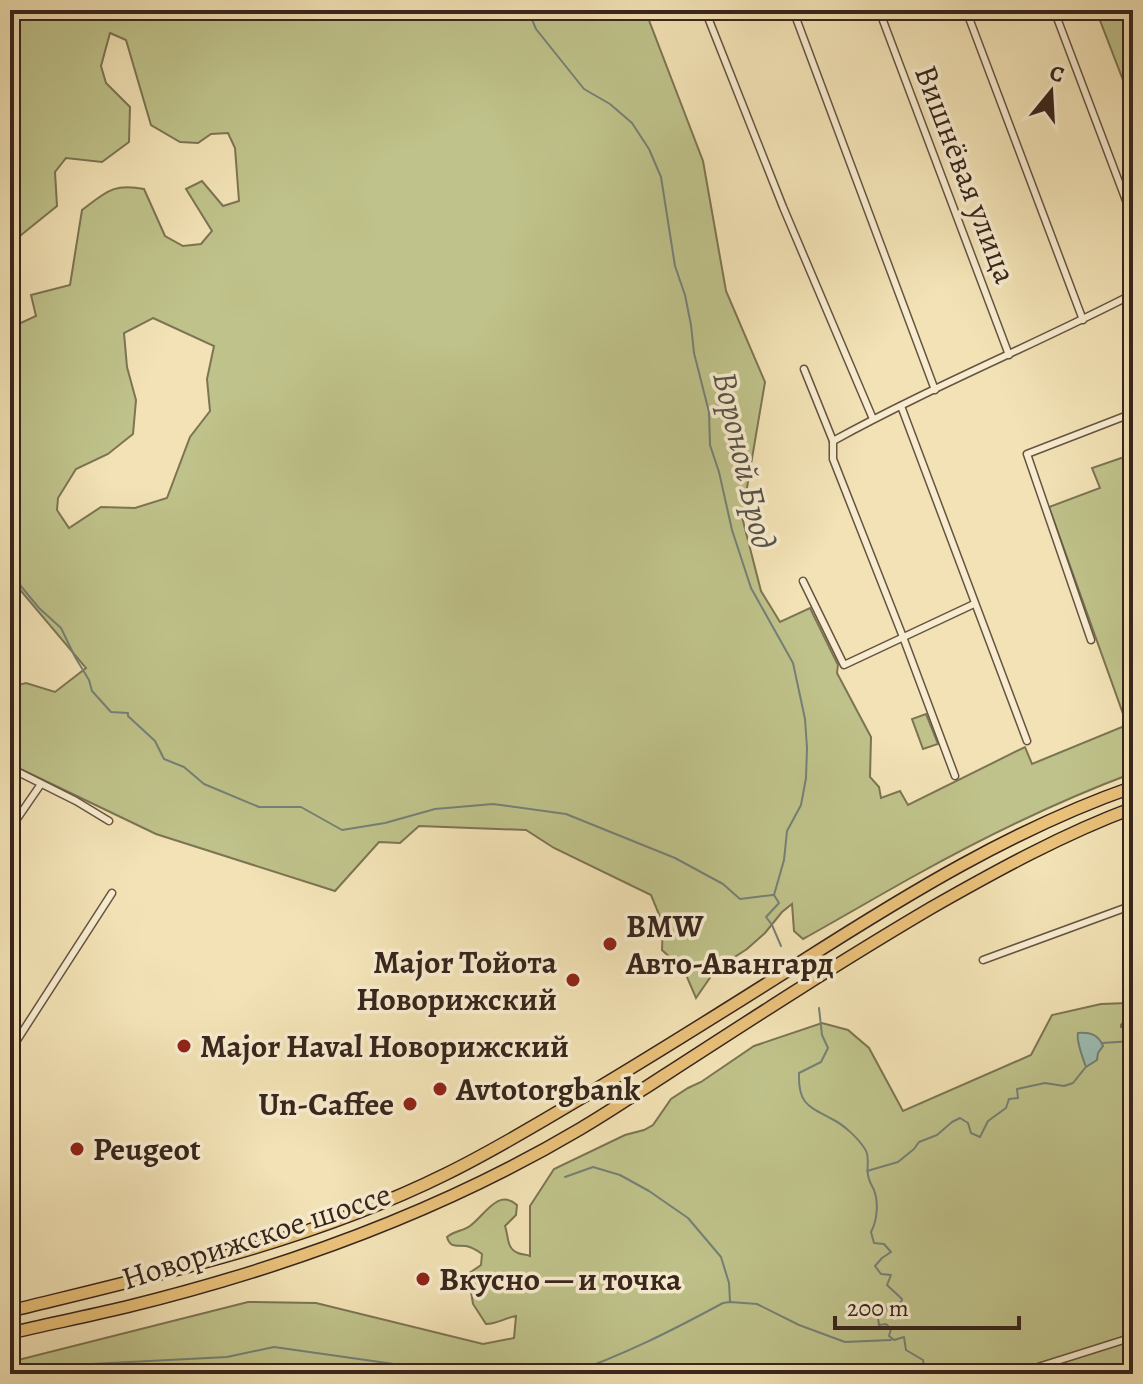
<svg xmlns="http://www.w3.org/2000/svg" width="1143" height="1384" viewBox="0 0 1143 1384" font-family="Alegreya,serif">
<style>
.green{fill:#bfc28a;stroke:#7c7453;stroke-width:2;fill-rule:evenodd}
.water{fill:#9cbdb3;stroke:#748077;stroke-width:2}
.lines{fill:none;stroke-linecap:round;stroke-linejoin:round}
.stream{stroke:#748077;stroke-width:2}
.minor-casing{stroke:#665442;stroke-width:9}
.motorway-casing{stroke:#38251c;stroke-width:14}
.minor{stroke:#f7eccf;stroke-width:6}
.motorway{stroke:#e9c17a;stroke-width:11}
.poi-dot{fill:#8f2418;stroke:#f7eccf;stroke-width:3}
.labels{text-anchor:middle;stroke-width:7;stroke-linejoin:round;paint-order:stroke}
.street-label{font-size:32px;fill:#38251c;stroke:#f7eccf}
.poi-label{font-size:32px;font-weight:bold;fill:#38251c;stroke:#f7eccf;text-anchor:start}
.water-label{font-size:34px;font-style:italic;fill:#565349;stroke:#f7eccf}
</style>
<rect width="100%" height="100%" fill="#f2e2b5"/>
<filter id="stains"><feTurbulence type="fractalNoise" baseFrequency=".0025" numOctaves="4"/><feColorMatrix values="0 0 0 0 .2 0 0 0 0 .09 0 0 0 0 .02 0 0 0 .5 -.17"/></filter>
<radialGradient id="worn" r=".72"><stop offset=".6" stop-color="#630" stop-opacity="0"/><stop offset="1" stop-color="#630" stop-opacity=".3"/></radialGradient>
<g class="green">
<path d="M10 10H645L703 161 726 291 765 382 742 517 761 591 780 622 810 608 838 665 837 673 871 737 870 777 879 787 881 798 900 791 908 805 1025 747 1032 764 1127 725 1049 507 1100 488 1092 468 1133 454V773C1058 801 986 836 916 875 878 896 841 918 803 939L794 931 792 904 782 912 765 933 747 949 716 969 696 998 684 970 662 950 663 924 651 895 554 848 526 830 419 826 400 843 379 842 335 891 156 834 10 764V687L26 683 55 692 86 668 10 578V328L36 316 31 295 70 285 82 210C106 192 113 183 144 189L165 236 183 246 201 244 212 231 186 189 202 181 223 206 239 201 235 148 228 133 211 134 198 143 180 142 151 125 126 40 110 33 101 66 106 83 130 107 129 142 102 162 66 158 55 172 57 206 10 244ZM153 318 214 346 207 379 210 411 190 437 167 498 135 508 101 507 69 528 57 510 58 498 76 469 108 454 133 434 136 400 127 367 124 333Z"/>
<polygon points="1096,10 1133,10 1133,106"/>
<polygon points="926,714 938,744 923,749 912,719"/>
<path d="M1133 1001V1015L1129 1016 1121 1025V1027L1129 1031 1132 1029 1133 1024V1374H10V1362L248 1302 316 1303 483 1344 514 1338 516 1316C505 1318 497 1324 486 1324L473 1304 468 1274 481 1265 482 1254C478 1251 472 1247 466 1246 456 1245 450 1248 447 1237 454 1231 463 1231 470 1226 485 1215 498 1188 517 1205L516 1215 505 1226C509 1237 506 1248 518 1253 522 1255 526 1254 530 1256V1206L554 1169 625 1135 644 1130 653 1125 671 1099 688 1088 701 1082 754 1046 822 1023 848 1030 869 1048 903 1111 1031 1055 1052 1015 1101 1004 1128 1003Z"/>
</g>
<path class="water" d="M1078 1033C1090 1032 1098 1034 1103 1046L1098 1053 1097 1060 1086 1067C1083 1059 1076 1040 1078 1033Z"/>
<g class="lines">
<g class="stream">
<polyline points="528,10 536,29 584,89 610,104 632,123 649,149 661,177 675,266 685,295 691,325 694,353 709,412 710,445 719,472 732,530 751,588 793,663 805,719 807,748 806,778 801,805 787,831 784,860 774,895 779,903 766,917 772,925 781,946"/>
<polyline points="10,573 39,608 61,628 75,657 89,680 92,691 111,712 128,713 128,716 155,741 164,759 184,767 204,784 259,807 301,807 342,830 385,823 435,809 493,804 566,814 675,858 723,884 740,899 773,895"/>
<path d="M819 1008 822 1035 828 1048 821 1062 799 1073C798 1104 808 1106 832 1119 844 1125 858 1138 865 1149 871 1158 865 1169 869 1179 870 1183 872 1186 874 1190 879 1203 877 1221 871 1232L874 1243 884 1244 891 1252 882 1258 875 1266 881 1274 891 1275 887 1285 902 1299 899 1309 886 1307 884 1314 878 1318 879 1325 886 1324 891 1329 889 1336 894 1340 904 1337 906 1350 923 1360 925 1374"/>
<polyline points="1102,1043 1133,1041"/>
<polyline points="867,1171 898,1162 914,1149 919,1142 937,1135 952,1122 960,1118 968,1123 971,1133 980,1137 988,1121 1006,1108 1009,1099 1018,1098 1017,1089 1045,1083 1064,1086 1073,1083 1085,1068"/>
<polyline points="565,1177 593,1167 620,1175 649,1191 688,1218 721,1257 729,1283 730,1301"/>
<polyline points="10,1366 13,1368 227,1357 274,1347 394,1364 443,1367 465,1374"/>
<path d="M568 1374C622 1356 673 1330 723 1303L730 1302 757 1304 799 1325 845 1342 891 1340"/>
</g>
<defs>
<g id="minor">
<polyline points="705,10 783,207 873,419"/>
<polyline points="793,10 935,390"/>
<polyline points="879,10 1009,355"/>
<polyline points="966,10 1083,320"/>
<polyline points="1054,10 1133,219"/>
<polyline points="804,369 833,441"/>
<polyline points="901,406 1027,741"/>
<polyline points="803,581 844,665 974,604"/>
<polyline points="1091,640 1027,454 1133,413"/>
<polyline points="10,768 76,801 109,821"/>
<path d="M955 776 903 637 833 459V441C931 387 1034 345 1133 294"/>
<polyline points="10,829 41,784"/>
<polyline points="983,960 1133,905"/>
<polyline points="10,1051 112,893"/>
<polyline points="1038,1367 1133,1337"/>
</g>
<g id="motorway">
<path d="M10 1311C157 1275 309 1242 446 1174 495 1150 541 1122 588 1094 660 1051 730 1007 801 962 906 895 1015 828 1133 787"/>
<path d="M10 1333C49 1324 88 1316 126 1307 285 1268 440 1212 580 1129 609 1112 637 1093 665 1075 753 1018 841 961 931 908 996 871 1063 834 1133 808"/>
</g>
</defs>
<use href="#minor" class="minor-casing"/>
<use href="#motorway" class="motorway-casing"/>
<use href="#minor" class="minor"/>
<use href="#motorway" class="motorway"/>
</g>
<g class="poi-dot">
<circle cx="610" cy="944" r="8"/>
<circle cx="573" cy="980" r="8"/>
<circle cx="184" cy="1046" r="8"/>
<circle cx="440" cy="1089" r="8"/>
<circle cx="410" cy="1104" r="8"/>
<circle cx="77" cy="1149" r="8"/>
<circle cx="423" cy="1279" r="8"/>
</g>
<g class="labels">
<g class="street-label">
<text transform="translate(966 174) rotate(69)" y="11">Вишнёвая улица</text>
<text transform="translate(256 1236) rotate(-18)" y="11">Новорижское шоссе</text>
</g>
<g class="poi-label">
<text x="626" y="937">BMW<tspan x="626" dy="37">Авто-Авангард</tspan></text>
<text x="557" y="973" text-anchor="end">Major Тойота<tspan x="557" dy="37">Новорижский</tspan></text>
<text x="200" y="1057">Major Haval Новорижский</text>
<text x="456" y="1100">Avtotorgbank</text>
<text x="394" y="1115" text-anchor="end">Un-Caffee</text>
<text x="93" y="1160">Peugeot</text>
<text x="439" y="1290">Вкусно — и точка</text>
</g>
<g class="water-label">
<text transform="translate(745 460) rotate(77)" y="12">Вороной Брод</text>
</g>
</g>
<rect width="1143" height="1384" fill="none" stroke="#f2e2b5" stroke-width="40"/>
<rect x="12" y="12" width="1119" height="1360" fill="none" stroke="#38251c" stroke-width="4"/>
<rect x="20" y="20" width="1103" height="1344" fill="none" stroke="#38251c" stroke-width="2"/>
<g transform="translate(1051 92) rotate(18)" stroke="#f7eccf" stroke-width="6" paint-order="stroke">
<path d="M0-6L14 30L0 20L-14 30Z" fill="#38251c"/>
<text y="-12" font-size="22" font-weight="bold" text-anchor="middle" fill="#38251c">С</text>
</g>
<path d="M835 1316v12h184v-12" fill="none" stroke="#38251c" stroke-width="4"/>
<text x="847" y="1316" font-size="24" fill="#38251c" stroke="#f7eccf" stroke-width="6" paint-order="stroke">200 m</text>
<rect width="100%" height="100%" filter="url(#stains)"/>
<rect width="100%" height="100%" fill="url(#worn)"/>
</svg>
